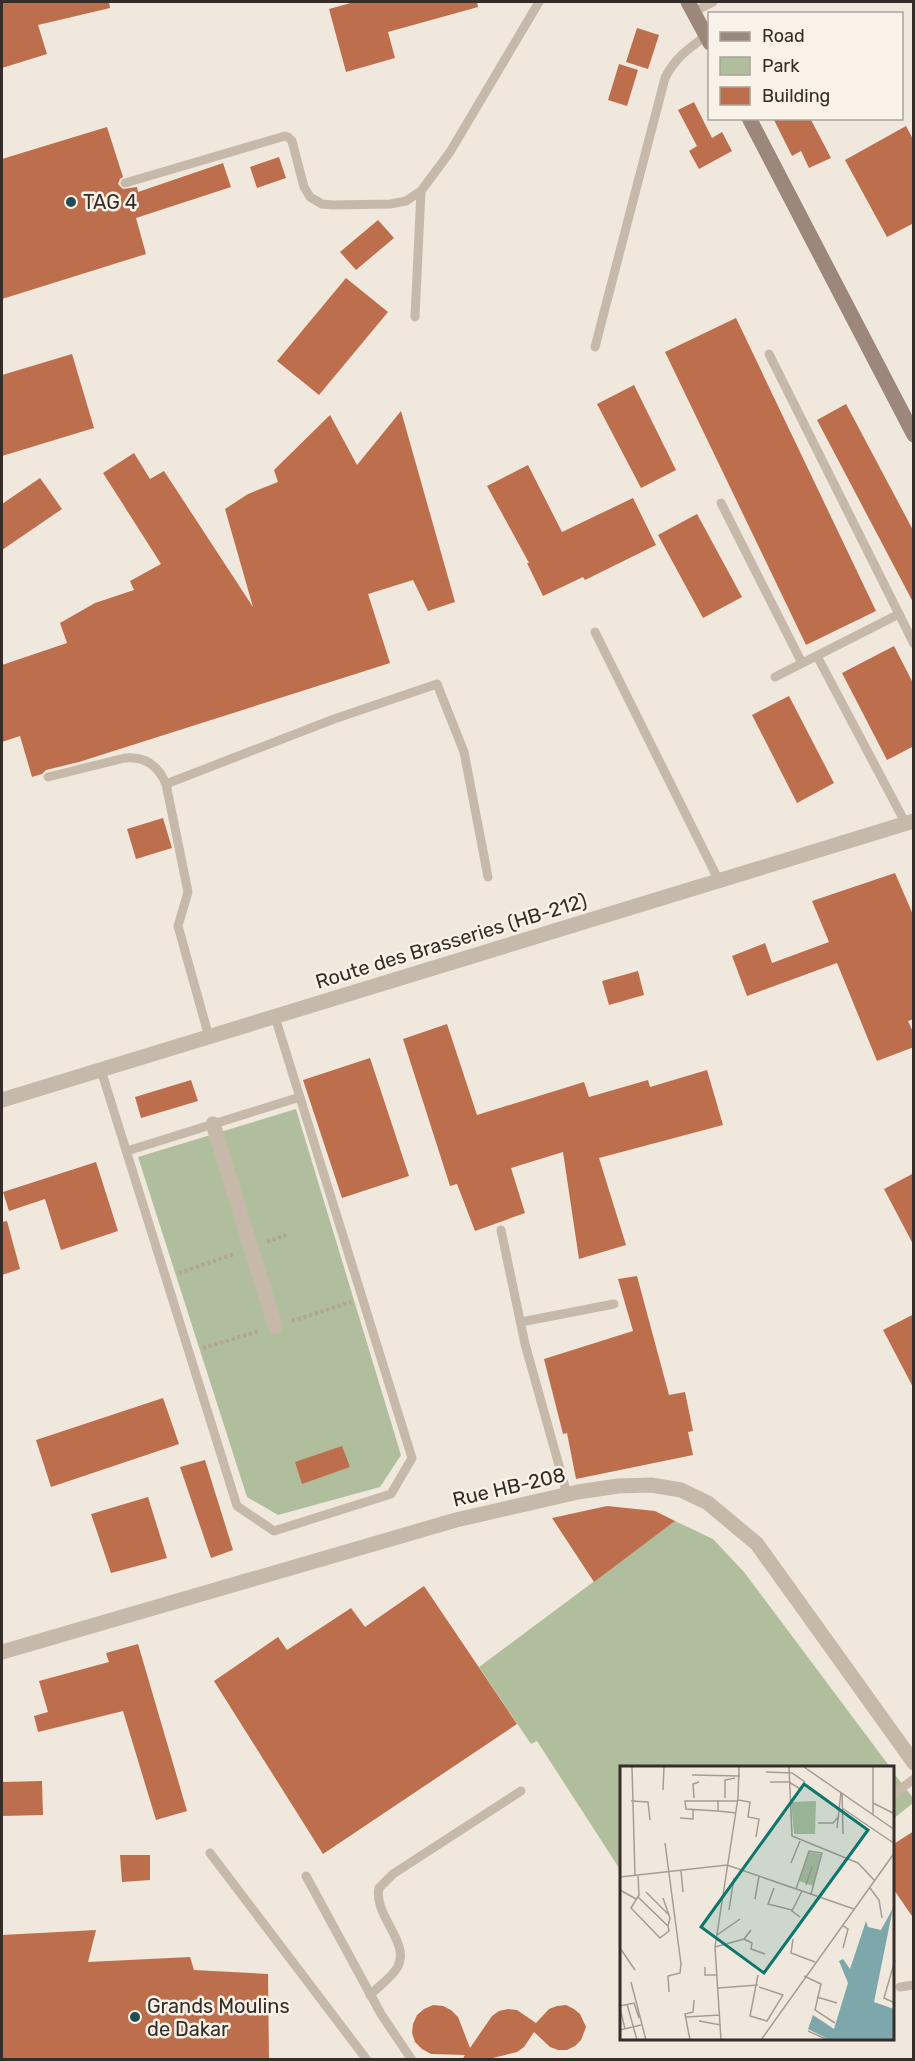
<svg xmlns="http://www.w3.org/2000/svg" width="915" height="2061" viewBox="0 0 915 2061" font-family="Rubik,sans-serif">
<style>
.green{fill:#b1be9d}
.building{fill:#bd6f4d}
.lines{fill:none;stroke-linecap:round;stroke-linejoin:round}
.path{stroke:#b3a393;stroke-width:4;stroke-dasharray:3 3;stroke-linecap:butt}
.lane{stroke:#c7b9a9;stroke-width:9}
.street{stroke:#c7b9a9;stroke-width:15}
.secondary{stroke:#9b887b;stroke-width:15}
.poi-dot{fill:#214d54;stroke:#f8f2e8;stroke-width:2}
.labels{text-anchor:middle;stroke-width:5;stroke-linejoin:round;paint-order:stroke}
.poi-label{font-size:20px;fill:#352d28;stroke:#f8f2e8;text-anchor:start}
.street-label{font-size:20px;fill:#352d28;stroke:#f8f2e8}
.inset-road{fill:none;stroke:#a59d94;stroke-width:1.5}
.view{fill:#0f766e;fill-opacity:0.15;stroke:#0f766e;stroke-width:3}
.inset-edge{fill:none;stroke:#352d28;stroke-width:3}
</style>
<rect width="100%" height="100%" fill="#f0e8dc"/>
<g class="green">
<polygon points="296,1109 401,1455 380,1487 278,1515 247,1497 138,1157"/>
<polygon points="675,1521 713,1539 744,1572 890,1767 621,1767 621,1871 537,1741 531,1744 479,1667"/>
<polygon points="892,1771 914,1799 913,1803 893,1819"/>
</g>
<g class="building">
<polygon points="2,2 109,2 110,8 38,25 47,54 2,68"/>
<polygon points="354,2 477,2 478,7 388,32 395,58 346,72 329,9"/>
<polygon points="637,28 659,35 648,69 626,62"/>
<polygon points="619,64 638,70 627,106 608,100"/>
<polygon points="694,102 712,138 722,132 732,151 699,169 689,151 697,146 678,110"/>
<polygon points="773,118 810,118 831,158 809,168 801,151 792,156"/>
<polygon points="906,126 914,141 914,223 887,237 845,160"/>
<polygon points="107,127 123,177 120,179 118,184 123,189 137,187 138,192 223,163 231,187 136,218 146,254 2,299 2,159"/>
<polygon points="279,157 286,178 257,188 250,167"/>
<polygon points="378,220 394,238 356,270 340,252"/>
<polygon points="346,278 388,312 319,395 277,361"/>
<polygon points="736,318 876,611 806,645 665,352"/>
<polygon points="72,354 94,428 2,456 2,375"/>
<polygon points="634,385 676,470 641,488 597,404"/>
<polygon points="846,404 914,532 914,604 817,420"/>
<polygon points="401,411 455,602 428,611 413,580 368,594 390,663 79,762 46,770 42,774 32,777 20,736 2,742 2,665 67,643 60,623 95,603 134,590 130,581 161,564 103,473 134,453 150,479 164,471 253,607 225,509 248,494 278,482 274,470 330,415 357,465"/>
<polygon points="528,465 562,532 633,498 656,545 585,580 583,577 543,596 527,563 529,563 487,486"/>
<polygon points="40,478 62,509 2,550 2,504"/>
<polygon points="697,514 742,597 703,618 658,535"/>
<polygon points="894,646 914,685 914,746 887,760 842,673"/>
<polygon points="789,696 834,783 797,803 752,715"/>
<polygon points="163,818 172,848 136,859 127,829"/>
<polygon points="895,873 914,917 914,1019 908,1021 914,1034 914,1047 877,1061 837,963 747,996 732,956 765,943 772,963 829,942 812,901"/>
<polygon points="638,971 644,995 609,1005 602,981"/>
<polygon points="447,1024 477,1115 584,1082 589,1097 648,1080 650,1087 707,1070 723,1125 599,1158 626,1245 579,1259 563,1152 511,1168 525,1213 475,1231 457,1184 450,1186 403,1039"/>
<polygon points="370,1058 409,1176 342,1198 303,1080"/>
<polygon points="191,1080 198,1101 141,1118 135,1097"/>
<polygon points="96,1162 118,1231 61,1250 45,1199 9,1211 3,1192"/>
<polygon points="914,1173 914,1246 884,1189"/>
<polygon points="7,1221 20,1269 2,1275 2,1222"/>
<polygon points="637,1276 669,1395 685,1392 693,1431 688,1432 693,1455 576,1479 567,1433 563,1434 544,1359 633,1331 618,1279"/>
<polygon points="914,1314 914,1389 883,1330"/>
<polygon points="163,1398 179,1444 51,1487 36,1440"/>
<polygon points="342,1446 350,1467 302,1484 295,1462"/>
<polygon points="205,1460 233,1550 211,1558 180,1467"/>
<polygon points="148,1497 167,1558 111,1573 91,1514"/>
<polygon points="607,1506 655,1511 675,1521 594,1582 552,1518"/>
<polygon points="424,1586 517,1724 323,1854 214,1681 278,1637 287,1650 351,1608 365,1627"/>
<polygon points="138,1644 187,1811 156,1820 123,1711 38,1732 34,1716 48,1712 39,1681 109,1662 106,1653"/>
<polygon points="42,1781 43,1815 2,1816 2,1782"/>
<polygon points="914,1831 914,1919 892,1887 892,1845"/>
<polygon points="120,1855 150,1855 150,1880 122,1882"/>
<polygon points="96,1930 88,1962 190,1957 194,1970 268,1974 269,2060 2,2060 2,1935"/>
<polygon points="433,2005 443,2006 451,2010 458,2017 470,2048 492,2016 499,2011 508,2009 517,2010 536,2023 549,2009 557,2006 566,2005 574,2009 580,2014 586,2027 581,2040 575,2046 567,2050 558,2050 550,2047 534,2032 524,2047 517,2052 485,2060 462,2060 465,2055 431,2054 422,2049 415,2042 412,2033 413,2024 417,2015 424,2009"/>
</g>
<g class="lines">
<g class="path">
<polyline points="267,1242 286,1235"/>
<polyline points="179,1273 234,1254"/>
<polyline points="292,1321 351,1302"/>
<polyline points="203,1348 259,1331"/>
</g>
<g class="lane">
<polyline points="693,12 713,2"/>
<polyline points="125,183 285,136 288,137 292,141 304,187 310,197 322,204 333,205 390,204 406,201 421,191 450,152 539,2"/>
<polyline points="415,317 421,191"/>
<path d="M595 347 665 78C674 59 689 48 706 36"/>
<polyline points="769,354 914,644"/>
<polyline points="721,503 802,663"/>
<polyline points="595,632 719,881"/>
<polyline points="817,656 906,824"/>
<polyline points="775,677 899,614"/>
<path d="M48 777 125 758C145 756 158 765 166 784L188 892 178 926 209 1037"/>
<polyline points="166,784 334,719 437,684 464,752 488,877"/>
<polyline points="101,1070 237,1506 274,1531 391,1494 412,1458 275,1017"/>
<polyline points="127,1151 300,1097"/>
<polyline points="501,1230 525,1344 567,1494"/>
<polyline points="521,1322 614,1304"/>
<polyline points="892,1795 914,1779"/>
<polyline points="210,1853 367,2060"/>
<polyline points="306,1876 381,2014 412,2060"/>
<polyline points="900,1987 914,1985"/>
<path d="M370 1995C378 1987 391 1978 397 1968 412 1943 373 1916 379 1888L393 1874 521 1791"/>
</g>
<g class="street">
<polyline points="2,1100 914,821"/>
<polyline points="213,1124 275,1326"/>
<polyline points="2,1652 456,1520 578,1492 618,1486 651,1485 681,1490 708,1503 757,1544 914,1763"/>
</g>
<g class="secondary">
<polyline points="688,2 710,43"/>
<polyline points="749,118 914,435"/>
</g>
</g>
<g class="poi-dot">
<circle cx="71" cy="202" r="6"/>
<circle cx="135" cy="2017" r="6"/>
</g>
<g class="labels">
<g class="poi-label">
<text x="83" y="209">TAG 4</text>
<text x="147" y="2013">Grands Moulins<tspan x="147" dy="23">de Dakar</tspan></text>
</g>
<g class="street-label">
<text transform="translate(451 941) rotate(-17)" y="7">Route des Brasseries (HB-212)</text>
<text transform="translate(509 1487) rotate(-13)" y="7">Rue HB-208</text>
</g>
</g>
<g transform="translate(620 1766)">
<rect width="274" height="274" fill="#f0e8dc"/>
<path d="M196 35 195 68H174L171 36ZM189 86 201 88 193 120 179 115Z" fill="#b1be9d"/>
<path d="M273 142 254 236 274 243V274H210L188 263 193 249 214 263 228 217 219 195 223 193 230 203 246 155 248 161 261 164Z" fill="#7da7ab"/>
<path class="inset-road" d="M12 1 15 110M169 1 172 70 238 97 254 114M184 1 275 64M253 1V48M146 6 172 7 185 16M72 9 120 10M150 16H169L182 24M43 24 44 1M222 27 223 68M74 32 73 18 79 16M105 32V14L115 12M98 34V45L116 47M118 34 130 36 128 51 139 53 136 71M11 35 28 36 30 54M253 37 275 48M222 42 275 78M98 45 66 43 65 35H118M60 52 73 53V44M198 57H213L219 50M217 62 221 26M45 77 61 198 60 207 48 210 49 226M171 97 180 75M61 105 63 126M18 110 19 129 11 142 40 172 49 165 48 160M0 111 107 99 234 143M186 119 192 101M154 122 148 138 172 144M250 122 259 134 262 152M176 123 189 85 202 87 191 128M0 124 16 133M26 126 48 148M18 131 48 160 50 152 43 132M135 133 139 110M109 144 114 112M180 151 172 145 182 125M222 159 228 163 223 182M97 169 120 153M124 173 132 177 131 183 145 188M173 173 171 187 195 196M95 181 124 173 131 164M0 182 15 204M275 194 264 232 275 237M85 201V209H97M138 209 130 250 147 255 163 229 139 221M184 210 201 218 195 244 215 257M11 216 26 274M98 222 138 219M197 231 217 237M7 238 17 274M0 240 14 237 19 252M0 242 5 263M66 251 100 249M79 255 101 259M0 264 21 259M188 265 208 274M70 274 65 248 73 246 74 234M101 274 95 181 118 32 119 1M141 274 275 86"/>
<path class="view" d="M184 18 248 64 144 207 81 161Z"/>
<rect width="274" height="274" class="inset-edge"/>
</g>
<rect width="915" height="2061" fill="none" stroke="#352d28" stroke-width="6"/>
<rect x="708" y="12" width="195" height="108" fill="#f8f2e8" stroke="#aaa39b" stroke-width="1.5"/>
<rect x="720" y="32" width="30" height="9" fill="#9b887b" stroke="#aaa39b" stroke-width="1.5"/>
<text x="762" y="42" font-size="18" fill="#352d28">Road</text>
<rect x="720" y="57" width="30" height="18" fill="#b1be9d" stroke="#aaa39b" stroke-width="1.5"/>
<text x="762" y="72" font-size="18" fill="#352d28">Park</text>
<rect x="720" y="87" width="30" height="18" fill="#bd6f4d" stroke="#aaa39b" stroke-width="1.5"/>
<text x="762" y="102" font-size="18" fill="#352d28">Building</text>
</svg>
